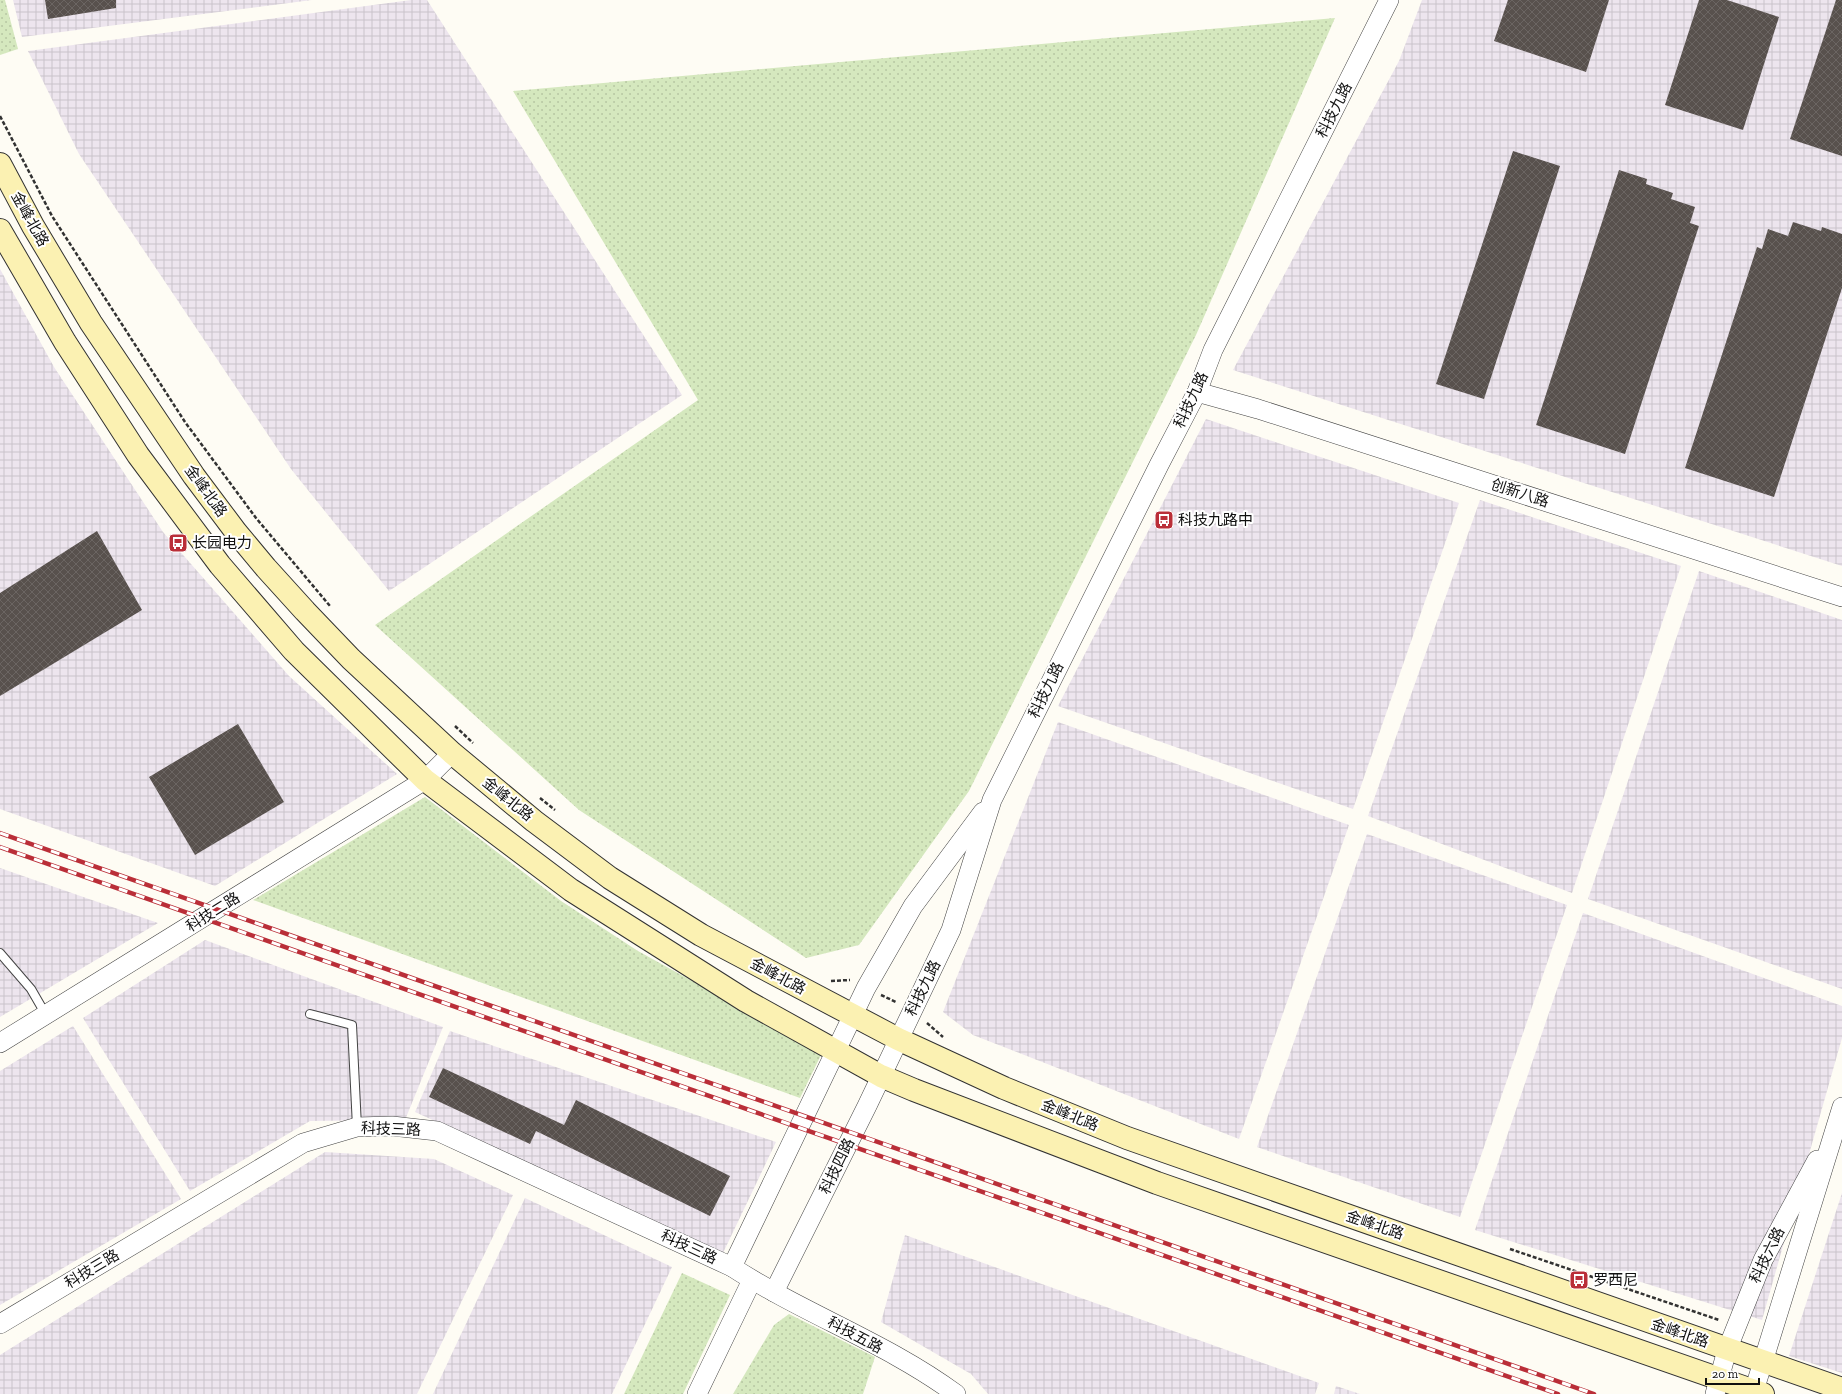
<svg xmlns="http://www.w3.org/2000/svg" width="1842" height="1394" viewBox="0 0 1842 1394" font-family="'Zilla Slab','Noto Sans SC',serif">
<style>
.industrial{fill:url(#industrial-grid)}
.grass{fill:url(#grass-dots)}
.building{fill:url(#building-cross-hatch)}
.lines{fill:none;stroke-linecap:round;stroke-linejoin:round}
.service-casing{stroke:#434343;stroke-width:10}
.tertiary-casing{stroke:#434343;stroke-width:20}
.secondary-casing{stroke:#323232;stroke-width:24}
.path{stroke:#323232;stroke-width:2.5;stroke-dasharray:4 2;stroke-linecap:butt}
.service{stroke:#fff;stroke-width:8}
.tertiary{stroke:#fff;stroke-width:19}
.secondary{stroke:#fbf1b2;stroke-width:22}
.rail-casing{stroke:#ba2e38;stroke-width:4.5}
.rail{stroke:#fff;stroke-width:3;stroke-dasharray:9;stroke-linecap:butt}
.labels{text-anchor:middle;stroke-width:4;stroke-linejoin:round;paint-order:stroke}
.street-label{font-size:15px;fill:#101010;stroke:#fff}
.poi-label{font-size:15px;fill:#101010;stroke:#fff;text-anchor:start}
</style>
<defs>
<pattern id="industrial-grid" width="8" height="8" patternUnits="userSpaceOnUse"><rect width="8" height="8" fill="#ede5ee"/><path d="M0 4h8M4 0v8" fill="none" stroke="#cac3cb"/></pattern>
<pattern id="grass-dots" width="8" height="8" patternUnits="userSpaceOnUse"><rect width="8" height="8" fill="#d5e8be"/><path d="M2 2h.1M6 6h.1" fill="none" stroke="#b6c6a2" stroke-width="1.8" stroke-linecap="round"/></pattern>
<pattern id="building-cross-hatch" width="8" height="8" patternUnits="userSpaceOnUse"><rect width="8" height="8" fill="#58514d"/><path d="M0 0l8 8M0 8l8-8" fill="none" stroke="#6b6562"/></pattern>
</defs>
<rect width="100%" height="100%" fill="#fefcf4"/>
<g class="industrial">
<polygon points="13,0 312,0 22,37"/>
<polygon points="411,0 427,0 682,395 389,591 291,469 79,154 28,51"/>
<polygon points="1422,0 1842,0 1842,566 1233,370 1399,61"/>
<polygon points="0,269 54,367 163,532 289,676 397,774 215,886 0,809"/>
<polygon points="1206,419 1459,503 1353,809 1058,706"/>
<polygon points="1480,500 1681,566 1572,893 1368,816"/>
<polygon points="1699,571 1842,620 1842,989 1588,899"/>
<polygon points="1058,722 1349,825 1239,1139 973,1035 943,1012"/>
<polygon points="1367,834 1567,905 1460,1217 1257,1147"/>
<polygon points="0,868 158,923 0,1017"/>
<polygon points="1583,913 1842,1006 1842,1038 1762,1320 1475,1230"/>
<polygon points="205,940 443,1027 405,1120 310,1121 190,1191 83,1018"/>
<polygon points="73,1026 181,1199 0,1305 0,1071"/>
<polygon points="450,1031 776,1142 723,1253 415,1112"/>
<polygon points="325,1152 434,1159 513,1195 417,1394 0,1394 0,1355"/>
<polygon points="1842,1193 1842,1373 1789,1356"/>
<polygon points="525,1198 672,1267 612,1394 433,1394"/>
<polygon points="905,1235 1319,1383 1315,1394 988,1394 971,1374 881,1322"/>
<polygon points="1336,1386 1360,1394 1334,1394"/>
</g>
<g class="grass">
<polygon points="0,0 5,0 18,49 0,55"/>
<polygon points="1335,18 1196,335 969,791 859,945 806,958 579,810 375,625 698,400 513,91"/>
<polygon points="425,797 561,901 638,951 822,1053 800,1098 253,900"/>
<polygon points="682,1273 730,1295 683,1394 624,1394"/>
<polygon points="789,1314 875,1357 863,1394 733,1394 774,1325"/>
</g>
<g class="building">
<polygon points="45,0 116,0 116,8 48,19"/>
<polygon points="1508,0 1609,0 1586,72 1494,41"/>
<polygon points="1699,0 1727,0 1779,17 1743,130 1665,105"/>
<polygon points="1836,0 1842,0 1842,156 1790,139"/>
<polygon points="1513,151 1560,166 1484,399 1436,384"/>
<polygon points="1619,170 1647,179 1646,184 1673,193 1671,199 1695,207 1690,223 1699,226 1625,454 1536,425"/>
<polygon points="1793,222 1821,231 1822,227 1842,234 1842,288 1774,497 1685,468 1757,247 1762,249 1768,229 1788,236"/>
<polygon points="97,531 142,610 0,696 0,593"/>
<polygon points="238,724 284,802 195,855 149,777"/>
<polygon points="443,1068 564,1125 576,1100 730,1176 710,1216 536,1131 530,1144 429,1097"/>
</g>
<g class="lines">
<defs>
<g id="service">
<polyline points="0,953 31,989 46,1015"/>
<polyline points="310,1014 352,1025 357,1127"/>
</g>
<g id="tertiary">
<polyline points="1197,392 1258,409 1842,597"/>
<polyline points="0,1043 425,780 452,753"/>
<polyline points="732,1267 866,988 913,906 983,812"/>
<polyline points="774,1292 867,1106 951,930 992,800 1159,465 1197,392 1213,350 1389,0"/>
<path d="M0 1324 303 1143 357 1127 392 1126 437 1131 732 1267C804 1314 887 1343 956 1394"/>
<polyline points="697,1394 752,1280"/>
<polyline points="1715,1394 1727,1350 1763,1260 1817,1160"/>
<polyline points="1753,1394 1842,1107"/>
</g>
<g id="secondary">
<polyline points="0,164 33,226 91,323 194,476 236,532 266,568 305,611 351,659 452,753 534,821 610,878 701,935 898,1039 1004,1088 1127,1138 1842,1389"/>
<polyline points="0,230 65,342 138,455 220,565 294,651 425,780 571,890 746,1001 881,1076 914,1090 1157,1183 1763,1394"/>
</g>
</defs>
<use href="#service" class="service-casing"/>
<use href="#tertiary" class="tertiary-casing"/>
<use href="#secondary" class="secondary-casing"/>
<g class="path">
<polyline points="0,116 52,216 185,422 256,518 330,606"/>
<polyline points="455,726 473,743"/>
<polyline points="540,798 555,810"/>
<polyline points="831,981 850,980"/>
<polyline points="881,995 896,1002"/>
<polyline points="927,1023 943,1037"/>
<polyline points="1510,1249 1719,1320"/>
</g>
<use href="#service" class="service"/>
<use href="#tertiary" class="tertiary"/>
<use href="#secondary" class="secondary"/>
<defs>
<g id="rail">
<polyline points="0,833 1594,1394"/>
<polyline points="0,847 1558,1394"/>
</g>
</defs>
<use href="#rail" class="rail-casing"/>
<use href="#rail" class="rail"/>
</g>
<defs>
<symbol id="bus-square" viewBox="-11 -11 22 22"><rect x="-9" y="-9" width="18" height="18" rx="4" fill="#ba2e38" stroke="#fff"/><path d="M-5-6H5V4H4V6H2V4H-2V6H-4V4H-5ZM-3.5-4V0h7V-4ZM-3.5 1.2v1.5H-2V1.2ZM2 1.2v1.5H3.5V1.2Z" fill="#fff"/></symbol>
</defs>
<g fill-rule="evenodd">
<use href="#bus-square" x="1153" y="509" width="22" height="22"/>
<use href="#bus-square" x="167" y="532" width="22" height="22"/>
<use href="#bus-square" x="1568" y="1269" width="22" height="22"/>
</g>
<g class="labels">
<g class="street-label">
<text transform="translate(1334 110) rotate(-63)" y="5">科技九路</text>
<text transform="translate(30 219) rotate(61)" y="5">金峰北路</text>
<text transform="translate(1191 400) rotate(-65)" y="5">科技九路</text>
<text transform="translate(206 491) rotate(54)" y="5">金峰北路</text>
<text transform="translate(1520 493) rotate(18)" y="5">创新八路</text>
<text transform="translate(1046 690) rotate(-64)" y="5">科技九路</text>
<text transform="translate(508 799) rotate(39)" y="5">金峰北路</text>
<text transform="translate(213 912) rotate(-32)" y="5">科技二路</text>
<text transform="translate(778 976) rotate(28)" y="5">金峰北路</text>
<text transform="translate(923 988) rotate(-64)" y="5">科技九路</text>
<text transform="translate(1070 1115) rotate(22)" y="5">金峰北路</text>
<text transform="translate(391 1129) rotate(2)" y="5">科技三路</text>
<text transform="translate(837 1166) rotate(-64)" y="5">科技四路</text>
<text transform="translate(1375 1225) rotate(19)" y="5">金峰北路</text>
<text transform="translate(689 1247) rotate(25)" y="5">科技三路</text>
<text transform="translate(1767 1255) rotate(-64)" y="5">科技六路</text>
<text transform="translate(92 1269) rotate(-31)" y="5">科技三路</text>
<text transform="translate(1680 1333) rotate(19)" y="5">金峰北路</text>
<text transform="translate(855 1335) rotate(28)" y="5">科技五路</text>
</g>
<g class="poi-label">
<text x="1178" y="525">科技九路中</text>
<text x="192" y="548">长园电力</text>
<text x="1593" y="1285">罗西尼</text>
</g>
</g>
<path d="M1706 1378v6h53v-6" fill="none" stroke="#101010" stroke-width="2"/>
<text x="1712" y="1378" font-size="12" fill="#101010" stroke="#ffffff" stroke-width="3" paint-order="stroke">20 m</text>
</svg>
